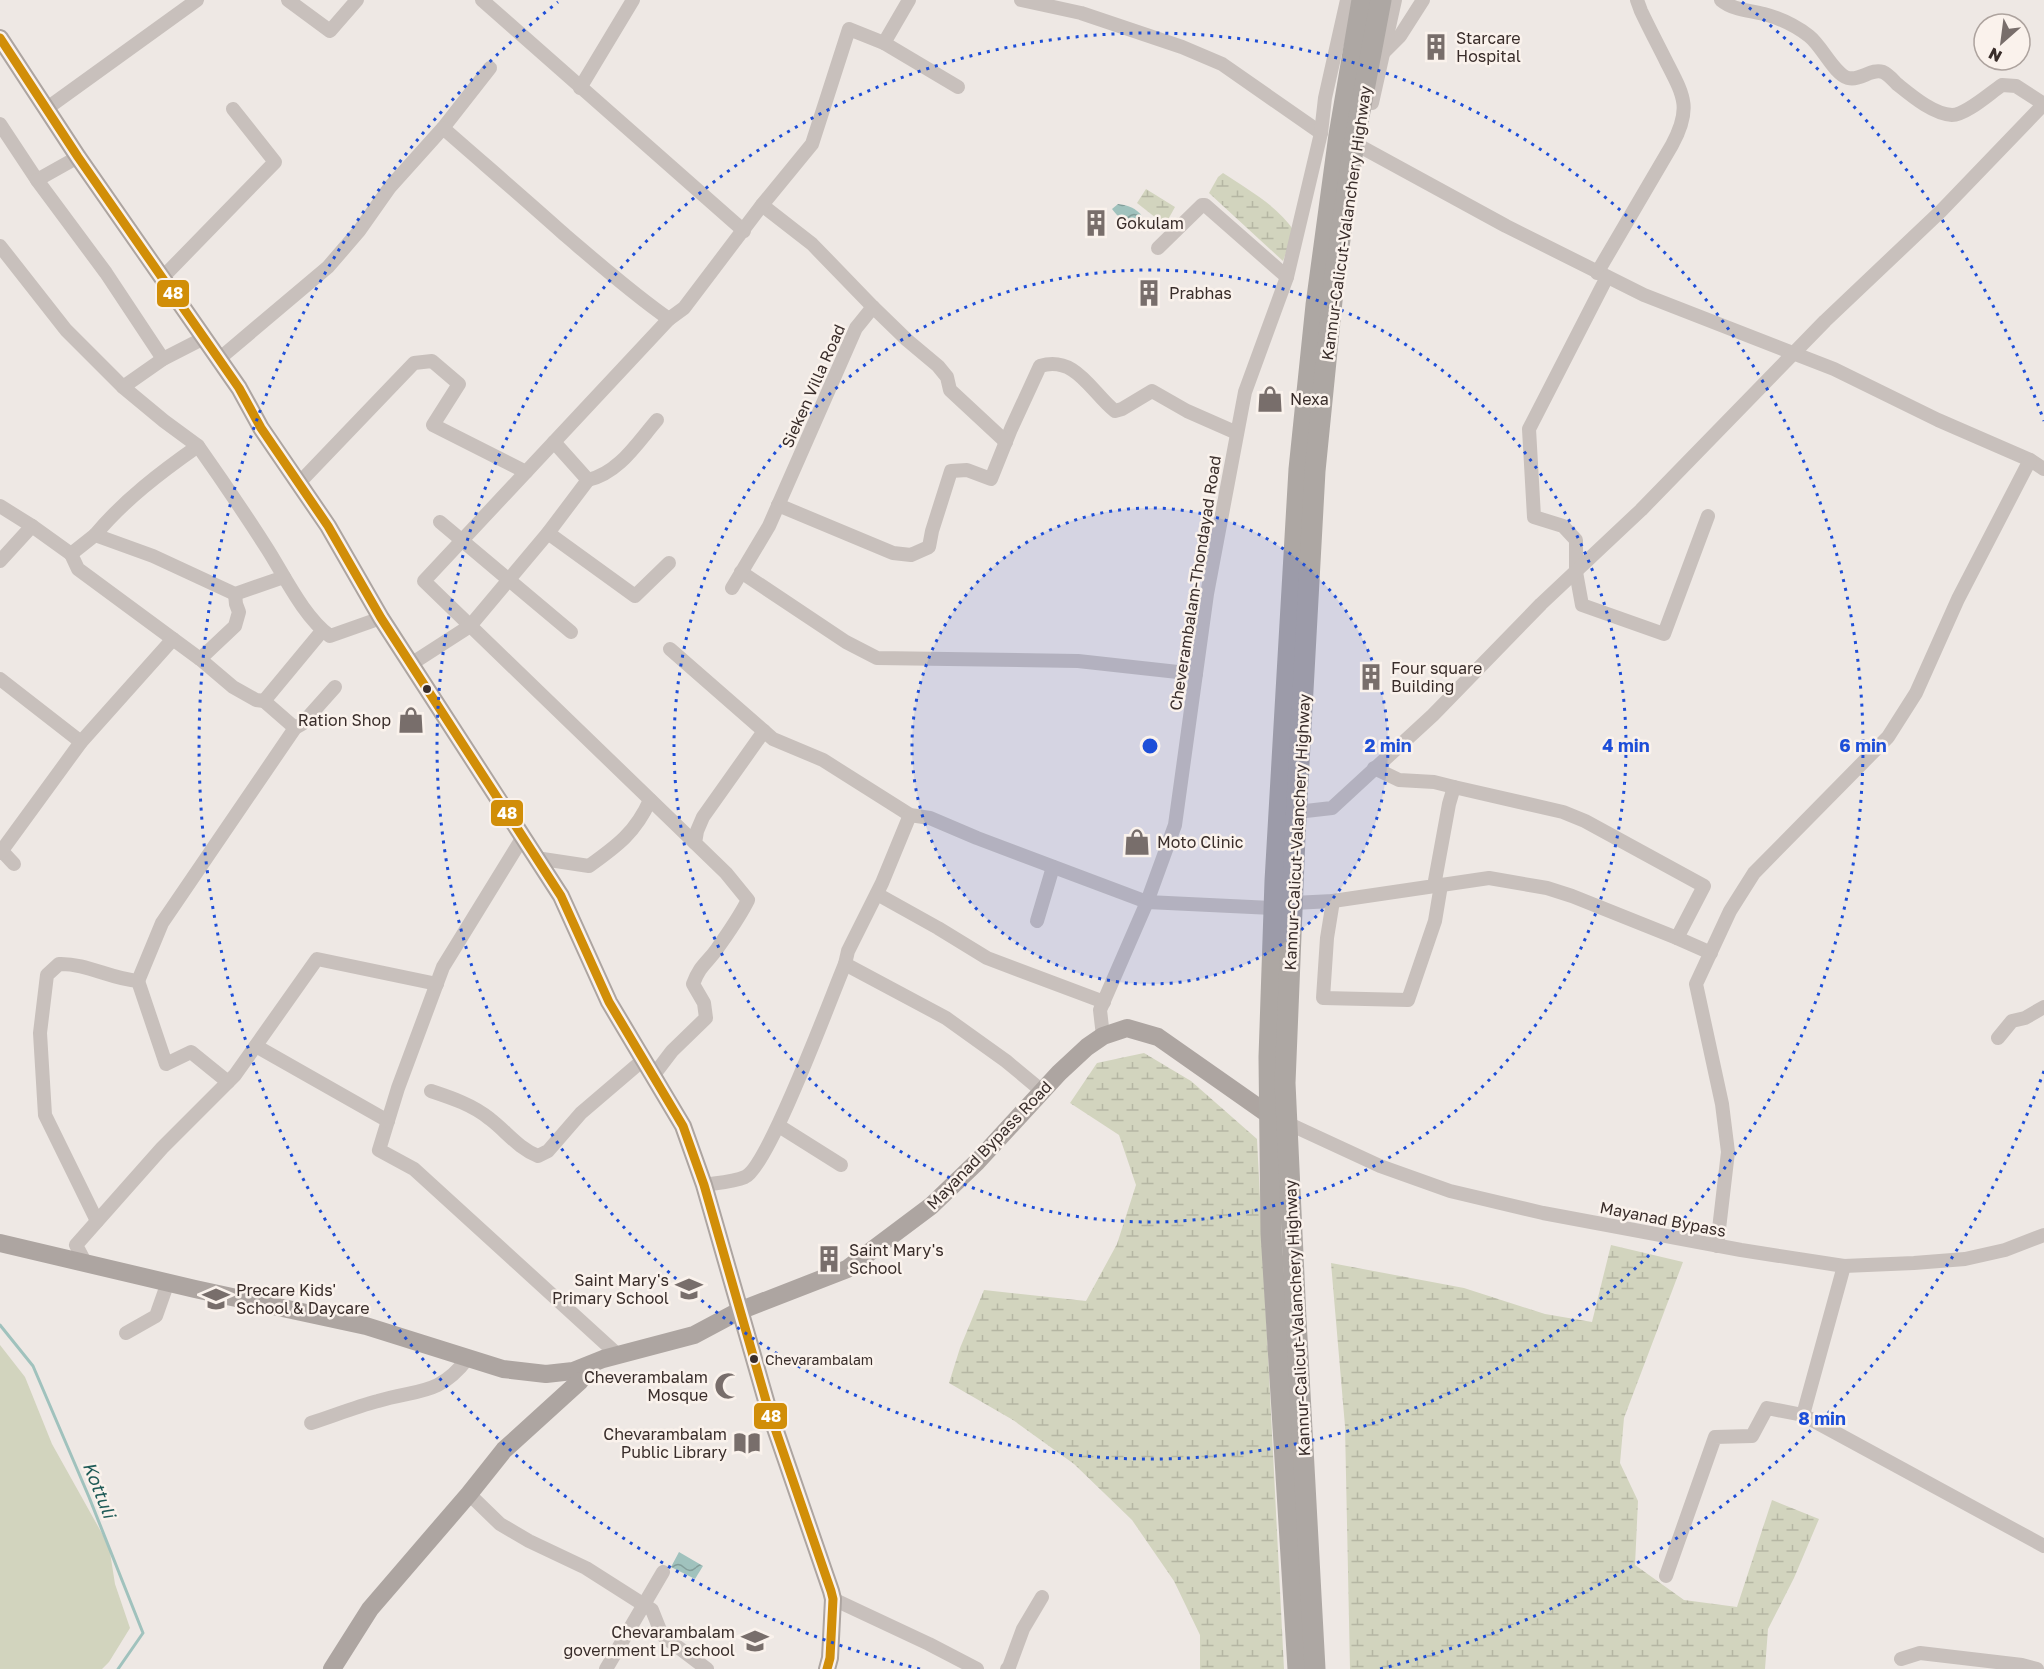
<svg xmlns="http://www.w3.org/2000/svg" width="2044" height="1669" viewBox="0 0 2044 1669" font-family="'Golos Text',sans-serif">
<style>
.green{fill:#d2d4be}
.wetland{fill:url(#wetland-marsh)}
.water{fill:url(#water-waves)}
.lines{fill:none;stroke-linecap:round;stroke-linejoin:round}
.stream{stroke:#a0c2bd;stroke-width:3}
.minor{stroke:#c8c0bc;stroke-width:14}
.major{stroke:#ada5a1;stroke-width:18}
.highway{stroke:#ada7a3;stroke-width:21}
.bus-1-casing{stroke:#faf2ec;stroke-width:14}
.bus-1{stroke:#d18e08;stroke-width:9}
.ring{fill:none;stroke:#1d4ed8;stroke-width:3;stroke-dasharray:3 6}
.bus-dot{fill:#392d2a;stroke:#faf2ec;stroke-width:2}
.labels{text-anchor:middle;stroke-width:5;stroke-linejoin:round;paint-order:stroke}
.bus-label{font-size:14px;fill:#392d2a;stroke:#faf2ec;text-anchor:start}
.poi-label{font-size:16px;fill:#392d2a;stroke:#faf2ec;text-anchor:start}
.street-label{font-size:16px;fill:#392d2a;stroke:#faf2ec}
.water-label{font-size:18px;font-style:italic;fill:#1f5b57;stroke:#faf2ec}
.centre{fill:#1d4ed8;stroke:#faf2ec;stroke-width:3}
.ring-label{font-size:18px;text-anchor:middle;font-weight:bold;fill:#1d4ed8;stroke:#faf2ec;stroke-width:5;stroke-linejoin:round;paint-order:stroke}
.line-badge{stroke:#faf2ec;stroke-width:2}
.badge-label{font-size:16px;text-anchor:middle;font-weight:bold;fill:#fff}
</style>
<defs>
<pattern id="wetland-marsh" width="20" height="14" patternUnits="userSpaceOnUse" patternTransform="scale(1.5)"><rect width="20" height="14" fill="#d2d4be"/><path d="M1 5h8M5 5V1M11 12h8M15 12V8" fill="none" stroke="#b5b6a3"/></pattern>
<pattern id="water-waves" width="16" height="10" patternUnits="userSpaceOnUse" patternTransform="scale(1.5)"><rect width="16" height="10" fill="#a0c2bd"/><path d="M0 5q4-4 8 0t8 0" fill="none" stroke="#839e9a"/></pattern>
</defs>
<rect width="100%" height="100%" fill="#eee8e4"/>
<polygon class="green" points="0,1345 25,1377 52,1444 109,1546 115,1584 130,1628 109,1662 102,1669 0,1669"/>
<g class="wetland">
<path d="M1223 173C1247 189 1278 206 1294 231L1283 261 1209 193 1218 177Z"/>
<polygon points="1146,189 1175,207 1165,225 1137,203"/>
<polygon points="1144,1053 1191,1081 1257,1139 1284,1669 1200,1669 1200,1635 1174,1581 1132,1520 1074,1464 1013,1420 949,1383 960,1348 984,1290 1086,1301 1117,1244 1136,1185 1119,1135 1070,1103 1097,1063"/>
<polygon points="1611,1245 1683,1262 1624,1418 1620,1463 1638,1501 1635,1565 1684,1600 1737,1607 1772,1500 1819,1519 1794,1578 1768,1629 1765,1669 1350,1669 1345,1426 1331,1263 1464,1288 1545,1314 1592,1322"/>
</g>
<g class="water">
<path d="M1118 204C1128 205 1136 208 1142 216L1141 222 1137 225C1127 225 1118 217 1112 209Z"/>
<polygon points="679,1552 703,1566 695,1579 671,1567"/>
</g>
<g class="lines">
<polyline class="stream" points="0,1325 33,1366 89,1497 143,1633 118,1669"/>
<g class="minor">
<polyline points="288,0 330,31 357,0"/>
<polyline points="482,0 744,231"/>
<polyline points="1021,0 1081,13 1182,47 1222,64 1321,133"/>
<path d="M1721 0C1733 10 1749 10 1764 14 1779 18 1796 26 1809 36 1822 46 1834 74 1848 78 1861 81 1871 68 1883 72 1888 74 1893 80 1897 84 1912 96 1933 114 1952 115 1966 115 1990 93 2002 85L2016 86 2044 104"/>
<polyline points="884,43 958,87"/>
<polyline points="1383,53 1400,36 1423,0"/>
<polyline points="580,88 633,0"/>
<polyline points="1372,103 1395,0"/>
<polyline points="46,109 197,0"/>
<polyline points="0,124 37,180 78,157"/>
<polyline points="443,128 490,68"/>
<polyline points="1356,140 1354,143 1506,226 1644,295 1834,369 1938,420 2030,460 2044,469"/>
<polyline points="37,180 106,273 163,359"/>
<polyline points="762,205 812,244 873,307"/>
<polyline points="0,246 66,330 123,387"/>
<polyline points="1158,248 1202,205 1205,205 1287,277"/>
<path d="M1597 273 1672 145C1692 108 1684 96 1666 61 1658 45 1649 28 1641 11L1637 0"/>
<polyline points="1607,277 1529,429 1534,517 1563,526 1576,540 1576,572 1582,605 1664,634 1708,516"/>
<polyline points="162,278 275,162 233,109"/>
<polyline points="669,319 424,581 695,843"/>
<path d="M204 338 163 359 123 387 164 421 198 446C161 472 124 500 95 535L153 556 235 594 284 577"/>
<path d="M219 359 328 267 359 231 390 187 443 128C484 164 525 199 565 235 599 264 633 294 669 319L684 308 762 205 812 144 849 29 884 43 909 0"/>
<path d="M198 446C222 480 245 514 268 550 285 577 304 617 330 636L381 618"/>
<path d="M588 480C619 473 637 443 657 420"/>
<polyline points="299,483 414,363 432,361 459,384 433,425 526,472"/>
<path d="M778 505 893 553 911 555 929 547 932 531 951 471 967 470 991 479 1011 429 1040 366C1076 355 1091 392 1115 411L1122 409 1152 391 1187 411 1237 433"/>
<polyline points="0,506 32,526"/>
<polyline points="440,522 571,632"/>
<polyline points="548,533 635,596 669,563"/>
<polyline points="95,535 71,554 78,569 200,659 233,687 256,700 264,701 295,728"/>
<polyline points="0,561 32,526 71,554"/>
<polyline points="741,572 846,642 877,658 1078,661 1196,674"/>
<polyline points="732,588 769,526 856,328 873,307 907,340 938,366 947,377 950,390 1006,442"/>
<polyline points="670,649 773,739 823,760 910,815 930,818 977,838 1147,902 1274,908"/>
<polyline points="200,659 235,626 239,612 236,604 235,594"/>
<polyline points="411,664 470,626 548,533 588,480 554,442"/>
<polyline points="0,679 81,742"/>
<polyline points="264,701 322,631"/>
<polyline points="1374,768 1399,780 1434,782 1454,787"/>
<polyline points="1297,812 1332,808 1433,715 1541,604 1641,510 1825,321 1941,211 2044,104"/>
<polyline points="523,837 443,967 398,1088 379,1150 414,1169 618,1355"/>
<polyline points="0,849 14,864"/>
<polyline points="0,853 81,742 173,639"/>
<path d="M536 858 589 866C617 846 636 832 650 800"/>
<polyline points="877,894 938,928 987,958 1104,1002"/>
<polyline points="1333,901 1327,938 1323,998 1408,1000 1435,921 1441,885"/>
<polyline points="1293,903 1333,901 1489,878 1547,888 1572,896 1677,938 1704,886 1585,821 1563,812 1454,787 1449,804 1434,886"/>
<polyline points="1037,921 1053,867"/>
<polyline points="1677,938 1711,953"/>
<polyline points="845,964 946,1018 1006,1061 1042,1091"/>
<polyline points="138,981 166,1064 191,1052 228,1082"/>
<polyline points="1103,1036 1100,1010 1147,902 1175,825 1207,594 1245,392 1287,277 1321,133 1325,98 1347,0"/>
<polyline points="1998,1038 2012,1021 2025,1018 2044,1007"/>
<polyline points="256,1046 388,1121"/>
<path d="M653 1076 672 1051 706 1018 704 1003 693 984C700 965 707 963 717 949 728 933 739 918 748 900L726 873 695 843 697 831 703 817 764 731"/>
<path d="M431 1091C452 1098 473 1105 490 1119 507 1132 518 1148 538 1156L548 1151 581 1113 643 1060"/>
<polyline points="1287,1123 1380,1166 1450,1191 1543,1213 1741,1250 1844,1266 1914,1263 1965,1259 2005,1250 2044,1235"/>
<polyline points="779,1126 841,1165"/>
<path d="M704 1185C716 1183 733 1182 745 1177 769 1166 831 997 845 964L848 951 882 883 910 815"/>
<path d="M97 1221 45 1115 40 1033 47 975 59 964C86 963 111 979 138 981L162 923 295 728 302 724 335 687"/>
<polyline points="1717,1246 1728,1152 1722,1104 1696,984 1730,911 1754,873 1888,737 1916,693 1958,599 2030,460"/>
<polyline points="86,1264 76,1245 162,1148 235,1075 317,959 437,984"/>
<polyline points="126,1333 156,1316 168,1282"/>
<polyline points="1803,1415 2044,1546"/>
<path d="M311 1423C333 1416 355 1407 378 1401 418 1389 439 1396 468 1358"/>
<polyline points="469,1494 500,1524 529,1541 586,1568 652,1610 662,1635 707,1669"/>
<polyline points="1666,1576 1715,1437 1752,1436 1767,1408 1803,1415 1844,1266"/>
<polyline points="833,1599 929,1644 977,1669"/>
<polyline points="1901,1659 1920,1653 2022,1665 2037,1669"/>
<polyline points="606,1669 663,1572"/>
<polyline points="1007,1669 1009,1667 1023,1629 1042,1597"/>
</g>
<g class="major">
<polyline points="0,38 78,157 239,388 261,428 328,526 381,618 561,896 609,1002 683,1126 704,1185 769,1411 831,1591 833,1599 830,1658 827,1669"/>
<polyline points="0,1243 195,1289 366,1326 503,1369 546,1374 573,1371 603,1359 694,1335 739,1311 847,1269 931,1206 977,1162 1059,1073 1087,1047 1103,1036 1127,1028 1158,1037 1269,1115"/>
<polyline points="332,1669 370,1609 469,1494 504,1450 580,1381"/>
</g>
<g class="highway">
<polyline points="1298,1669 1271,1233 1269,1057 1275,881 1299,469 1316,305 1339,135 1362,0"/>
<polyline points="1315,1669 1296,1319 1285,1083 1295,837 1315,471 1334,281 1354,143 1381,0"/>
</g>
<defs>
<polyline id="bus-1" points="0,38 78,157 239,388 261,428 328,526 381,618 561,896 609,1002 683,1126 704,1185 769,1411 831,1591 833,1599 830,1658 827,1669"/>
</defs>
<use href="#bus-1" class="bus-1-casing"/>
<use href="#bus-1" class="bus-1"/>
</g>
<circle cx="1150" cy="746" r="238" fill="#1d4ed8" fill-opacity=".12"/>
<g class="ring">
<circle cx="1150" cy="746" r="238"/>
<circle cx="1150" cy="746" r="476"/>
<circle cx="1150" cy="746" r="713"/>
<path d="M2044 1071A951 951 0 0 1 1380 1669M920 1669A951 951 0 0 1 558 2M1742 2A951 951 0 0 1 2044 421"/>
</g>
<defs>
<symbol id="building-bare" viewBox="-9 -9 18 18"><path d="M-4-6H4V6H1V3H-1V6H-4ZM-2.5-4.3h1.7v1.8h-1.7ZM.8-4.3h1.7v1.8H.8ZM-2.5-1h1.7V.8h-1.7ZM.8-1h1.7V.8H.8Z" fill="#786e6b" stroke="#faf2ec" stroke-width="2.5" paint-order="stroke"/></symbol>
<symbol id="shop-bare" viewBox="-9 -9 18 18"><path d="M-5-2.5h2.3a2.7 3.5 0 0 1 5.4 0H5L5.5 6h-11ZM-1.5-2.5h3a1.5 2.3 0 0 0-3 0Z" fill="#786e6b" stroke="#faf2ec" stroke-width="2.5" paint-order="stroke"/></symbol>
<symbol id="school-bare" viewBox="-9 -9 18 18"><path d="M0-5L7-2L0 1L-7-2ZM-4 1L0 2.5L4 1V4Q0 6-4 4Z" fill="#786e6b" stroke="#faf2ec" stroke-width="2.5" paint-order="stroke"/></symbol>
<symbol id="mosque-bare" viewBox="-9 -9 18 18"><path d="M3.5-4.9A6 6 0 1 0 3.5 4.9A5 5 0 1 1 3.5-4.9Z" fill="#786e6b" stroke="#faf2ec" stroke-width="2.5" paint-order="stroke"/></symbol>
<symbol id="library-bare" viewBox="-9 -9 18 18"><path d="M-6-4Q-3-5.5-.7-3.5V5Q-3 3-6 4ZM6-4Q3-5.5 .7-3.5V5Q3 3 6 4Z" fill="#786e6b" stroke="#faf2ec" stroke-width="2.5" paint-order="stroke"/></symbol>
</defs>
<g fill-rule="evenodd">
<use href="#building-bare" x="1417" y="28" width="38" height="38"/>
<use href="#building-bare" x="1077" y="204" width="38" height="38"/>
<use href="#building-bare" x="1130" y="274" width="38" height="38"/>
<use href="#shop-bare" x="1251" y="380" width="38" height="38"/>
<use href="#building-bare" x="1352" y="658" width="38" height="38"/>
<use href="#shop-bare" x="392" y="701" width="38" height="38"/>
<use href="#shop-bare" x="1118" y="823" width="38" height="38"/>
<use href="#building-bare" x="810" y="1240" width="38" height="38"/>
<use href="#school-bare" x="670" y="1270" width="38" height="38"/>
<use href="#school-bare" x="197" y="1280" width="38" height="38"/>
<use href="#mosque-bare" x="709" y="1367" width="38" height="38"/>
<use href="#library-bare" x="728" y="1424" width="38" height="38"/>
<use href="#school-bare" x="736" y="1622" width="38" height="38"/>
</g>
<g class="bus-dot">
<circle cx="427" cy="689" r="5"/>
<circle cx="754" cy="1359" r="5"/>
</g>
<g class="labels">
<g class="bus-label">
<text x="765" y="1365">Chevarambalam</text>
</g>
<g class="poi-label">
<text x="1456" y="44">Starcare<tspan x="1456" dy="18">Hospital</tspan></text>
<text x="1116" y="229">Gokulam</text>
<text x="1169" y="299">Prabhas</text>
<text x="1290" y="405">Nexa</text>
<text x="1391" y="674">Four square<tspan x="1391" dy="18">Building</tspan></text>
<text x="391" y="726" text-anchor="end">Ration Shop</text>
<text x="1157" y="848">Moto Clinic</text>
<text x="849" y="1256">Saint Mary's<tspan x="849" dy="18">School</tspan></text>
<text x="669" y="1286" text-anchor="end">Saint Mary's<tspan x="669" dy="18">Primary School</tspan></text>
<text x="236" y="1296">Precare Kids'<tspan x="236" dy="18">School &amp; Daycare</tspan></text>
<text x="708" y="1383" text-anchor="end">Cheverambalam<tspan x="708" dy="18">Mosque</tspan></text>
<text x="727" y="1440" text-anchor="end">Chevarambalam<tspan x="727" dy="18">Public Library</tspan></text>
<text x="735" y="1638" text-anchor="end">Chevarambalam<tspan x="735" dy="18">government LP school</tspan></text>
</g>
<g class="street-label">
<text transform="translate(1346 223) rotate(-82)" y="6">Kannur-Calicut-Valanchery Highway</text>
<text transform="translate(813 386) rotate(-66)" y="6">Sieken Villa Road</text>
<text transform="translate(1195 583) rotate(-81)" y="6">Cheverambalam-Thondayad Road</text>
<text transform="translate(1297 832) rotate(-87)" y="6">Kannur-Calicut-Valanchery Highway</text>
<text transform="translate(989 1145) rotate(-46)" y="6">Mayanad Bypass Road</text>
<text transform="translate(1663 1219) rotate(11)" y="6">Mayanad Bypass</text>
<text transform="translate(1297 1318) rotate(-93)" y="6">Kannur-Calicut-Valanchery Highway</text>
</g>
<g class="water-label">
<text transform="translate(99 1490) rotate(68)" y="6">Kottuli</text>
</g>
</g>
<circle cx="1150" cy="746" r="9" class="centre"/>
<g class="ring-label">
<text x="1388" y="752">2 min</text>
<text x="1626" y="752">4 min</text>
<text x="1863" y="752">6 min</text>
<text x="1822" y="1425">8 min</text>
</g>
<g class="line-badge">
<rect x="156" y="279" width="34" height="29" rx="6" fill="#d18e08"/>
<rect x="490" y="799" width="34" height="28" rx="6" fill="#d18e08"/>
<rect x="753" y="1402" width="35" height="28" rx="6" fill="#d18e08"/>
</g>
<g class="badge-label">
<text x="173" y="299">48</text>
<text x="507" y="819">48</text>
<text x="771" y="1422">48</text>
</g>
<g transform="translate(2002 42) rotate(208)"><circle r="28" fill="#faf2ec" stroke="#ada39e" stroke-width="1.5"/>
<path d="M0-4.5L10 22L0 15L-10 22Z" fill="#786e6b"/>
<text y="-9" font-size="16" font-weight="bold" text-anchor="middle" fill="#392d2a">N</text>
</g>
</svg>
